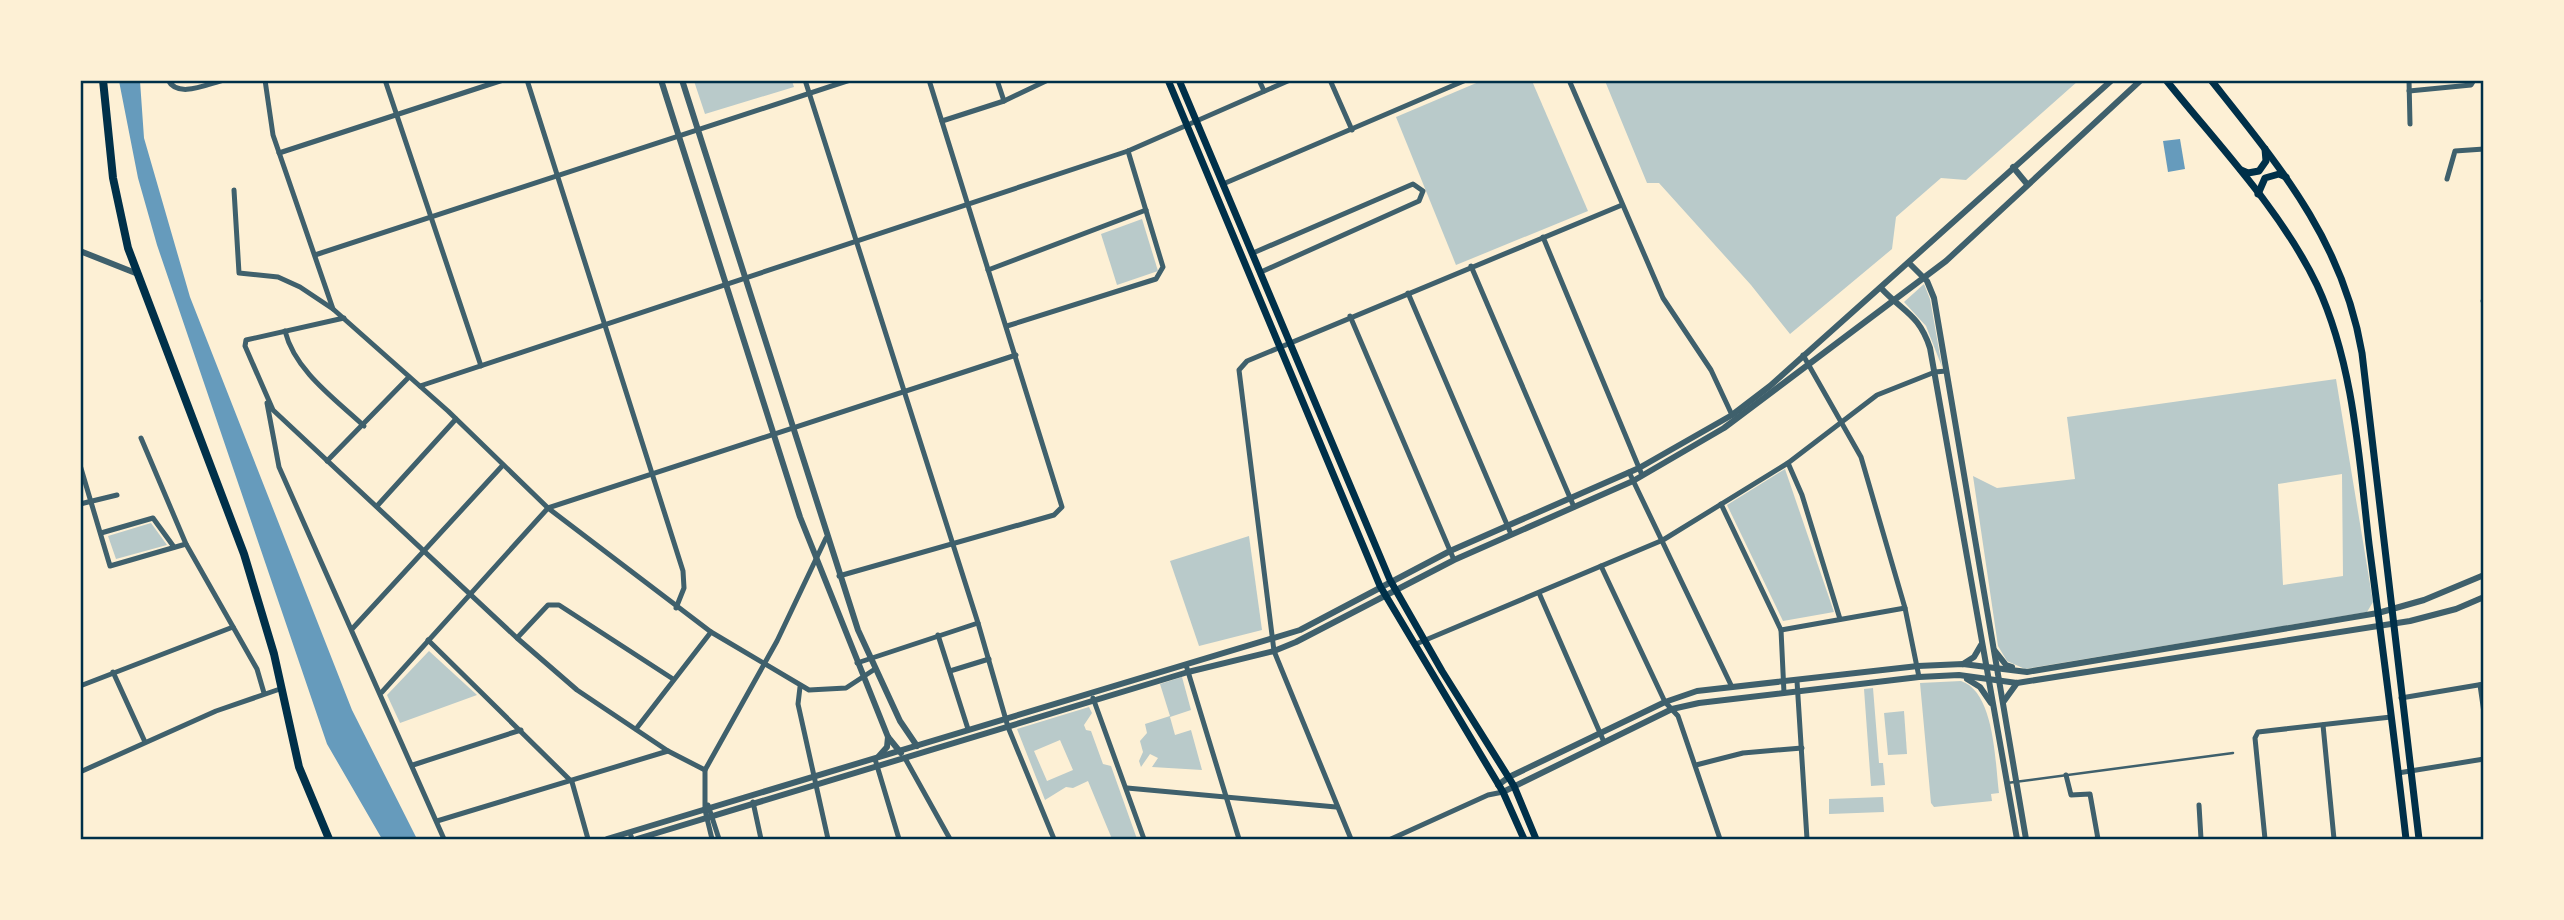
<svg xmlns="http://www.w3.org/2000/svg" width="2564" height="920" viewBox="0 0 2564 920" font-family="'Open Sans',sans-serif">
<style>
.green{fill:#b9caca;fill-rule:evenodd}
.water{fill:#669bbc}
.lines{fill:none;stroke-linecap:round;stroke-linejoin:round}
.service{stroke:#3f606c;stroke-width:2.5}
.minor{stroke:#3f606c;stroke-width:5}
.tertiary{stroke:#3f606c;stroke-width:6}
.secondary{stroke:#003049;stroke-width:7}
.primary{stroke:#003049;stroke-width:8}
.neatline{fill:none;stroke:#003049;stroke-width:2.5}
</style>
<rect width="100%" height="100%" fill="#fdf0d5"/>
<g class="green">
<polygon points="694,81 792,81 794,87 705,114"/>
<polygon points="1481,81 1532,81 1588,211 1456,265 1396,117"/>
<polygon points="1605,81 2078,81 1966,180 1941,178 1896,217 1892,249 1790,334 1751,285 1659,183 1647,183"/>
<polygon points="1142,219 1158,271 1117,285 1101,234"/>
<polygon points="1924,284 1930,299 1942,367 1926,326 1904,302"/>
<path d="M2336 379 2373 602 2367 612 2025 669 2007 661 1998 646 1973 476 1997 488 2075 479 2067 417ZM2342 474 2343 576 2283 585 2278 484Z"/>
<polygon points="1785,469 1834,612 1783,621 1727,505"/>
<polygon points="151,523 167,545 116,559 108,536"/>
<polygon points="1249,536 1262,630 1199,646 1170,561"/>
<polygon points="429,651 477,695 400,723 387,695"/>
<polygon points="1182,677 1191,710 1170,717 1175,735 1191,730 1202,770 1152,767 1158,758 1150,754 1141,767 1139,761 1143,752 1140,741 1147,733 1145,724 1170,716 1160,684"/>
<path d="M1961 681C1995 692 1995 763 1999 793L1991 794 1992 801 1934 807 1931 803 1920 683Z"/>
<polygon points="1873,688 1879,763 1883,763 1885,785 1871,786 1864,689"/>
<path d="M1089 707 1092 713 1084 725 1086 730 1091 731 1103 764 1111 766 1137 839H1112L1088 781 1073 788 1066 787 1045 800 1017 729ZM1060 740 1073 770 1047 781 1034 751Z"/>
<polygon points="1904,711 1907,754 1888,755 1884,713"/>
<polygon points="1883,797 1884,812 1829,814 1829,799"/>
</g>
<g class="water">
<polygon points="119,81 140,81 144,138 190,297 352,710 417,839 382,839 327,744 157,245 138,178"/>
<polygon points="2180,139 2185,169 2168,172 2163,141"/>
</g>
<g class="lines">
<g class="service">
<polyline points="2007,783 2233,753"/>
<polyline points="2085,839 2096,838"/>
</g>
<g class="minor">
<path d="M168 80C178 99 207 84 224 80"/>
<polyline points="265,80 273,135 333,309"/>
<polyline points="385,80 481,366"/>
<polyline points="527,80 683,571 684,588 676,608"/>
<polyline points="805,80 978,623 1008,727 1054,839"/>
<polyline points="997,80 1004,101"/>
<polyline points="1259,80 1264,91"/>
<polyline points="1330,80 1352,130"/>
<polyline points="1569,80 1663,298 1711,370 1732,415"/>
<polyline points="2409,80 2410,124"/>
<polyline points="2409,91 2471,85 2474,80"/>
<polyline points="942,121 1004,101 1048,80"/>
<polyline points="279,153 503,80"/>
<polyline points="2447,179 2455,151 2484,149"/>
<polyline points="1223,184 1466,80"/>
<polyline points="234,190 239,273 278,277 300,287 333,309 448,411 548,508 711,632 809,690 846,688 875,669"/>
<polyline points="1543,237 1642,475"/>
<polyline points="1253,253 1413,184 1423,191 1419,201 1261,272"/>
<polyline points="315,255 850,80"/>
<polyline points="1471,266 1574,507"/>
<polyline points="988,270 1146,210"/>
<polyline points="1408,293 1511,534"/>
<polyline points="2483,301 2484,301"/>
<polyline points="1350,316 1454,560"/>
<polyline points="344,318 246,340 245,346 273,410 517,638 577,690 668,751 705,770"/>
<polyline points="1007,326 1156,279 1163,267 1128,151"/>
<path d="M285 331C295 371 335 399 364 426"/>
<polyline points="1803,355 1861,457 1905,608 1919,677"/>
<polyline points="420,386 1128,151 1290,80"/>
<polyline points="267,403 279,467 444,839"/>
<polyline points="141,438 186,544 257,669 264,693"/>
<polyline points="327,461 409,377"/>
<polyline points="1788,463 1802,495 1840,619"/>
<polyline points="80,465 110,566 186,544"/>
<polyline points="1629,472 1731,685"/>
<polyline points="80,504 117,495"/>
<polyline points="1721,504 1781,630 1784,693"/>
<polyline points="377,506 456,419"/>
<polyline points="101,533 153,518 174,547"/>
<polyline points="1601,566 1665,702 1678,716 1720,839"/>
<polyline points="839,576 1054,515 1062,507 929,80"/>
<polyline points="1539,593 1604,742"/>
<polyline points="353,628 503,465"/>
<polyline points="1781,630 1905,608"/>
<polyline points="938,635 968,729"/>
<polyline points="517,638 548,605 559,605 673,679"/>
<polyline points="428,640 572,782 588,839"/>
<polyline points="1416,644 1663,540 1788,463 1877,395 1935,372 1946,371"/>
<polyline points="857,663 978,623"/>
<polyline points="1186,665 1239,839"/>
<polyline points="950,671 989,659"/>
<polyline points="113,672 145,742"/>
<polyline points="1797,681 1807,839"/>
<polyline points="2480,685 2484,713"/>
<polyline points="80,686 233,627"/>
<polyline points="800,687 798,704 828,839"/>
<polyline points="382,692 548,508 1016,355"/>
<polyline points="1093,698 1144,839"/>
<polyline points="2401,698 2484,684"/>
<polyline points="2323,725 2334,839"/>
<polyline points="636,729 711,632"/>
<polyline points="875,759 899,839"/>
<polyline points="906,760 950,839"/>
<polyline points="413,765 521,730"/>
<polyline points="1696,765 1743,753 1802,748"/>
<polyline points="80,772 216,711 280,689"/>
<polyline points="2398,773 2484,759"/>
<polyline points="2066,775 2071,795 2090,794 2098,839"/>
<polyline points="1127,788 1336,807"/>
<polyline points="753,802 761,839"/>
<polyline points="708,805 719,839"/>
<polyline points="2199,805 2201,839"/>
<polyline points="437,821 668,751"/>
<polyline points="630,833 632,839"/>
<polyline points="712,839 705,810 705,770 777,641 826,538"/>
<polyline points="1351,839 1274,651 1239,370 1247,361 1622,205"/>
<polyline points="1391,839 1488,795 1503,792"/>
<polyline points="2265,839 2255,738 2258,732 2391,717"/>
</g>
<g class="tertiary">
<polyline points="661,80 800,517 888,737 901,753"/>
<polyline points="682,80 858,630 900,721 917,746"/>
<polyline points="2013,167 2027,184"/>
<polyline points="80,251 138,274"/>
<polyline points="1909,263 1927,281 1934,298 2026,839"/>
<path d="M1881 288C1903 312 1919 314 1930 348L2017 839"/>
<polyline points="1995,651 2006,665 2012,667"/>
<polyline points="1963,664 1974,657 1981,645"/>
<polyline points="1967,679 1980,687 1991,703"/>
<polyline points="2004,701 2017,683"/>
<polyline points="879,756 887,747 888,737"/>
<polyline points="1498,785 1509,777 1665,702 1697,691 1918,666 1963,664 2027,672 2378,613 2424,600 2484,575"/>
<polyline points="1503,792 1672,709 1699,703 1919,677 1959,675 2017,683 2410,621 2456,609 2484,597"/>
<polyline points="607,839 1300,630 1450,551 1639,468 1732,415 1770,386 2112,80"/>
<polyline points="637,839 1188,672 1274,651 1296,642 1454,560 1633,481 1724,428 1946,261 2141,80"/>
</g>
<g class="secondary">
<polyline points="1168,80 1380,586 1503,792 1524,839"/>
<polyline points="1179,80 1390,580 1442,671 1514,786 1536,839"/>
<path d="M2166 80C2218 145 2281 210 2317 285 2354 365 2359 458 2369 544 2382 643 2395 741 2406 839"/>
<path d="M2211 80C2280 167 2343 241 2362 353L2419 839"/>
<polyline points="2241,170 2248,173 2259,171 2266,161 2265,149"/>
<polyline points="2258,194 2265,178 2279,174 2286,177"/>
</g>
<polyline class="primary" points="103,80 113,178 128,248 244,554 274,654 299,767 329,839"/>
</g>
<rect width="2564" height="920" fill="none" stroke="#fdf0d5" stroke-width="164"/>
<rect x="82" y="82" width="2400" height="756" class="neatline"/>
</svg>
